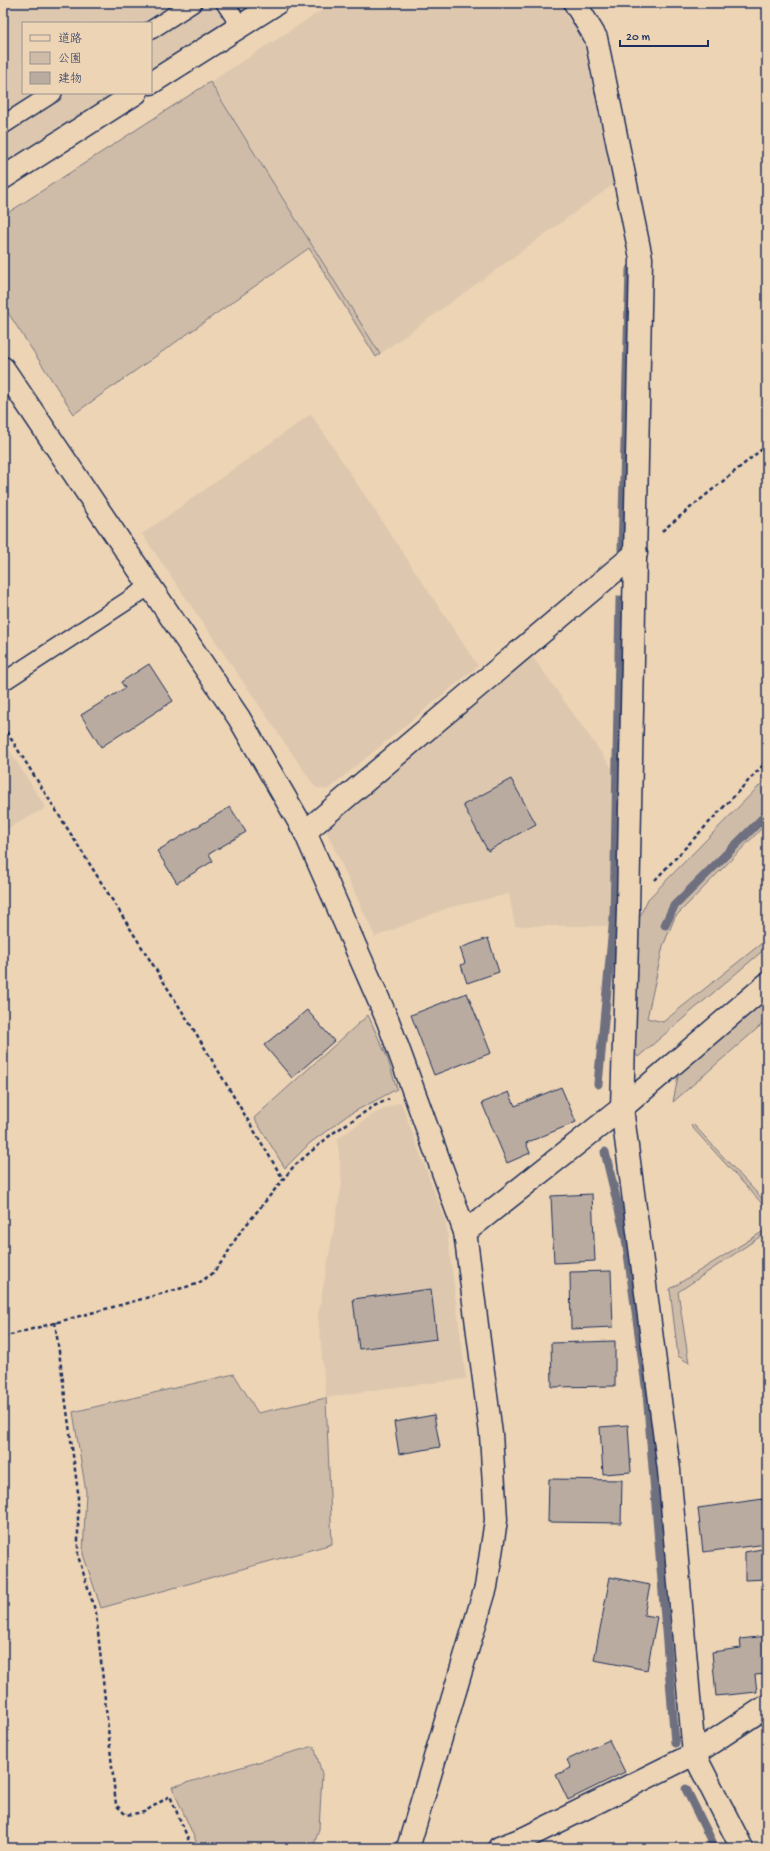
<svg xmlns="http://www.w3.org/2000/svg" width="770" height="1851" viewBox="0 0 770 1851" font-family="'Gochi Hand','Klee One',sans-serif">
<style>
.built{fill:#ddc8af}
.green{fill:#cfbca8;stroke:#757683}
.lines{fill:none;stroke-linecap:round;stroke-linejoin:round}
.stream{stroke:#6e7080;stroke-width:9}
.building{fill:#b9aba0;stroke:#1b2f5e}
.lane-casing{stroke:#1b2f5e;stroke-width:20}
.street-casing{stroke:#1b2f5e;stroke-width:25}
.secondary-casing{stroke:#1b2f5e;stroke-width:25}
.path{stroke:#1b2f5e;stroke-width:2.5;stroke-dasharray:4 3;stroke-linecap:butt}
.lane{stroke:#edd4b5;stroke-width:17}
.street{stroke:#edd4b5;stroke-width:22}
.secondary{stroke:#edd4b5;stroke-width:22}
</style>
<rect width="100%" height="100%" fill="#edd4b5"/>
<filter id="ink" filterUnits="userSpaceOnUse"><feTurbulence type="fractalNoise" baseFrequency=".025" numOctaves="2"/><feDisplacementMap in="SourceGraphic" scale="8" xChannelSelector="R" yChannelSelector="G"/><feConvolveMatrix kernelMatrix="1 2 1 2 8 2 1 2 1" color-interpolation-filters="sRGB"/></filter>
<g filter="url(#ink)">
<g class="built">
<polygon points="3,3 263,3 151,74 151,23 23,23 23,93 120,93 3,167"/>
<polygon points="333,3 559,3 583,42 614,184 380,354 210,82"/>
<polygon points="311,414 478,666 327,790 315,787 142,534"/>
<polygon points="530,653 612,768 610,926 515,926 509,894 448,908 375,937 324,826"/>
<polygon points="3,740 46,808 3,831"/>
<polygon points="401,1102 446,1223 466,1379 372,1390 326,1398 318,1315 342,1183 337,1139 375,1113"/>
</g>
<g class="green">
<polygon points="210,82 380,354 376,357 309,248 74,414 3,305 3,216"/>
<polygon points="767,778 767,823 675,917 663,946 647,1018 663,1022 767,939 767,947 638,1057 633,1051 637,922 648,899"/>
<polygon points="767,997 767,1020 673,1102 679,1072"/>
<polygon points="368,1015 387,1057 397,1089 348,1115 310,1143 285,1168 254,1118"/>
<polygon points="693,1124 767,1204 767,1209 691,1126"/>
<polygon points="767,1229 767,1232 678,1292 689,1363 678,1356 670,1289"/>
<polygon points="234,1374 258,1413 326,1398 332,1544 101,1608 83,1554 86,1492 73,1412"/>
<polygon points="314,1746 322,1774 319,1829 313,1848 199,1848 172,1787"/>
</g>
<g class="lines">
<g class="stream">
<polyline points="622,550 630,270"/>
<polyline points="665,925 674,906 767,814"/>
<polyline points="598,1084 614,917 620,600"/>
<polyline points="605,1152 626,1239 647,1393 675,1743"/>
<polyline points="686,1789 715,1848"/>
</g>
</g>
<g class="building">
<polygon points="149,664 173,701 101,747 81,715 125,688 121,682"/>
<polygon points="511,779 536,824 488,851 463,805"/>
<polygon points="230,807 246,832 209,854 213,861 177,883 157,851"/>
<polygon points="488,938 499,972 467,983 461,965 465,963 460,948"/>
<polygon points="467,993 491,1053 434,1075 411,1015"/>
<polygon points="307,1010 334,1041 292,1078 264,1045"/>
<polygon points="561,1087 576,1122 526,1143 530,1153 507,1163 482,1103 509,1092 515,1106"/>
<polygon points="592,1194 595,1261 554,1263 551,1196"/>
<polygon points="611,1271 613,1327 571,1329 570,1272"/>
<polygon points="431,1289 437,1339 359,1349 353,1299"/>
<polygon points="615,1341 615,1386 552,1387 551,1343"/>
<polygon points="434,1415 440,1447 399,1454 394,1422"/>
<polygon points="628,1425 631,1472 603,1474 600,1427"/>
<polygon points="549,1479 622,1480 621,1523 548,1522"/>
<polygon points="763,1499 767,1527 767,1544 703,1552 698,1508"/>
<polygon points="767,1548 767,1579 745,1580 745,1552"/>
<polygon points="610,1577 650,1585 644,1615 657,1617 647,1670 594,1660"/>
<polygon points="767,1636 767,1674 755,1675 757,1692 716,1696 712,1652 741,1648 740,1639"/>
<polygon points="609,1740 625,1772 568,1800 556,1775 571,1768 567,1760"/>
</g>
<g class="lines">
<defs>
<g id="lane">
<polyline points="225,3 240,26"/>
<polyline points="151,30 193,3"/>
<polyline points="3,125 53,93"/>
<polyline points="3,682 150,586"/>
</g>
<g id="street">
<polyline points="575,3 596,38 641,258 628,909 622,1108 669,1470 694,1754 742,1848"/>
<polyline points="151,83 277,3"/>
<polyline points="3,178 136,93"/>
<polyline points="305,832 636,553"/>
<polyline points="465,1232 622,1108 767,984"/>
<polyline points="499,1848 525,1838 694,1754 767,1706"/>
</g>
<polyline id="secondary" points="3,368 239,718 305,832 388,1021 465,1232 491,1434 496,1520 486,1587 408,1848"/>
</defs>
<use href="#lane" class="lane-casing"/>
<use href="#street" class="street-casing"/>
<use href="#secondary" class="secondary-casing"/>
<g class="path">
<polyline points="662,531 767,445"/>
<polyline points="3,726 197,1035 283,1179"/>
<polyline points="655,880 767,761"/>
<polyline points="55,1322 78,1492 78,1556 96,1613 116,1805 126,1815 144,1812 170,1796 192,1848"/>
<polyline points="3,1337 197,1284 212,1274 224,1259 238,1235 294,1166 333,1133 374,1106 389,1099"/>
</g>
<use href="#lane" class="lane"/>
<use href="#street" class="street"/>
<use href="#secondary" class="secondary"/>
</g>
</g>
<rect width="770" height="1851" fill="none" stroke="#edd4b5" stroke-width="16"/>
<rect x="8" y="8" width="754" height="1835" fill="none" stroke="#1b2f5e" stroke-width="1.5" filter="url(#ink)"/>
<rect x="22" y="22" width="130" height="72" fill="#edd4b5" stroke="#999292"/>
<rect x="30" y="35" width="20" height="6" fill="#edd4b5" stroke="#999292"/>
<text x="58" y="42" font-size="12" fill="#1b2f5e">道路</text>
<rect x="30" y="52" width="20" height="12" fill="#cfbca8" stroke="#999292"/>
<text x="58" y="62" font-size="12" fill="#1b2f5e">公園</text>
<rect x="30" y="72" width="20" height="12" fill="#b9aba0" stroke="#999292"/>
<text x="58" y="82" font-size="12" fill="#1b2f5e">建物</text>
<path d="M620 40v6h88v-6" fill="none" stroke="#1b2f5e" stroke-width="2"/>
<text x="626" y="40" font-size="12" fill="#1b2f5e" stroke="#edd4b5" stroke-width="3" paint-order="stroke">20 m</text>
</svg>
